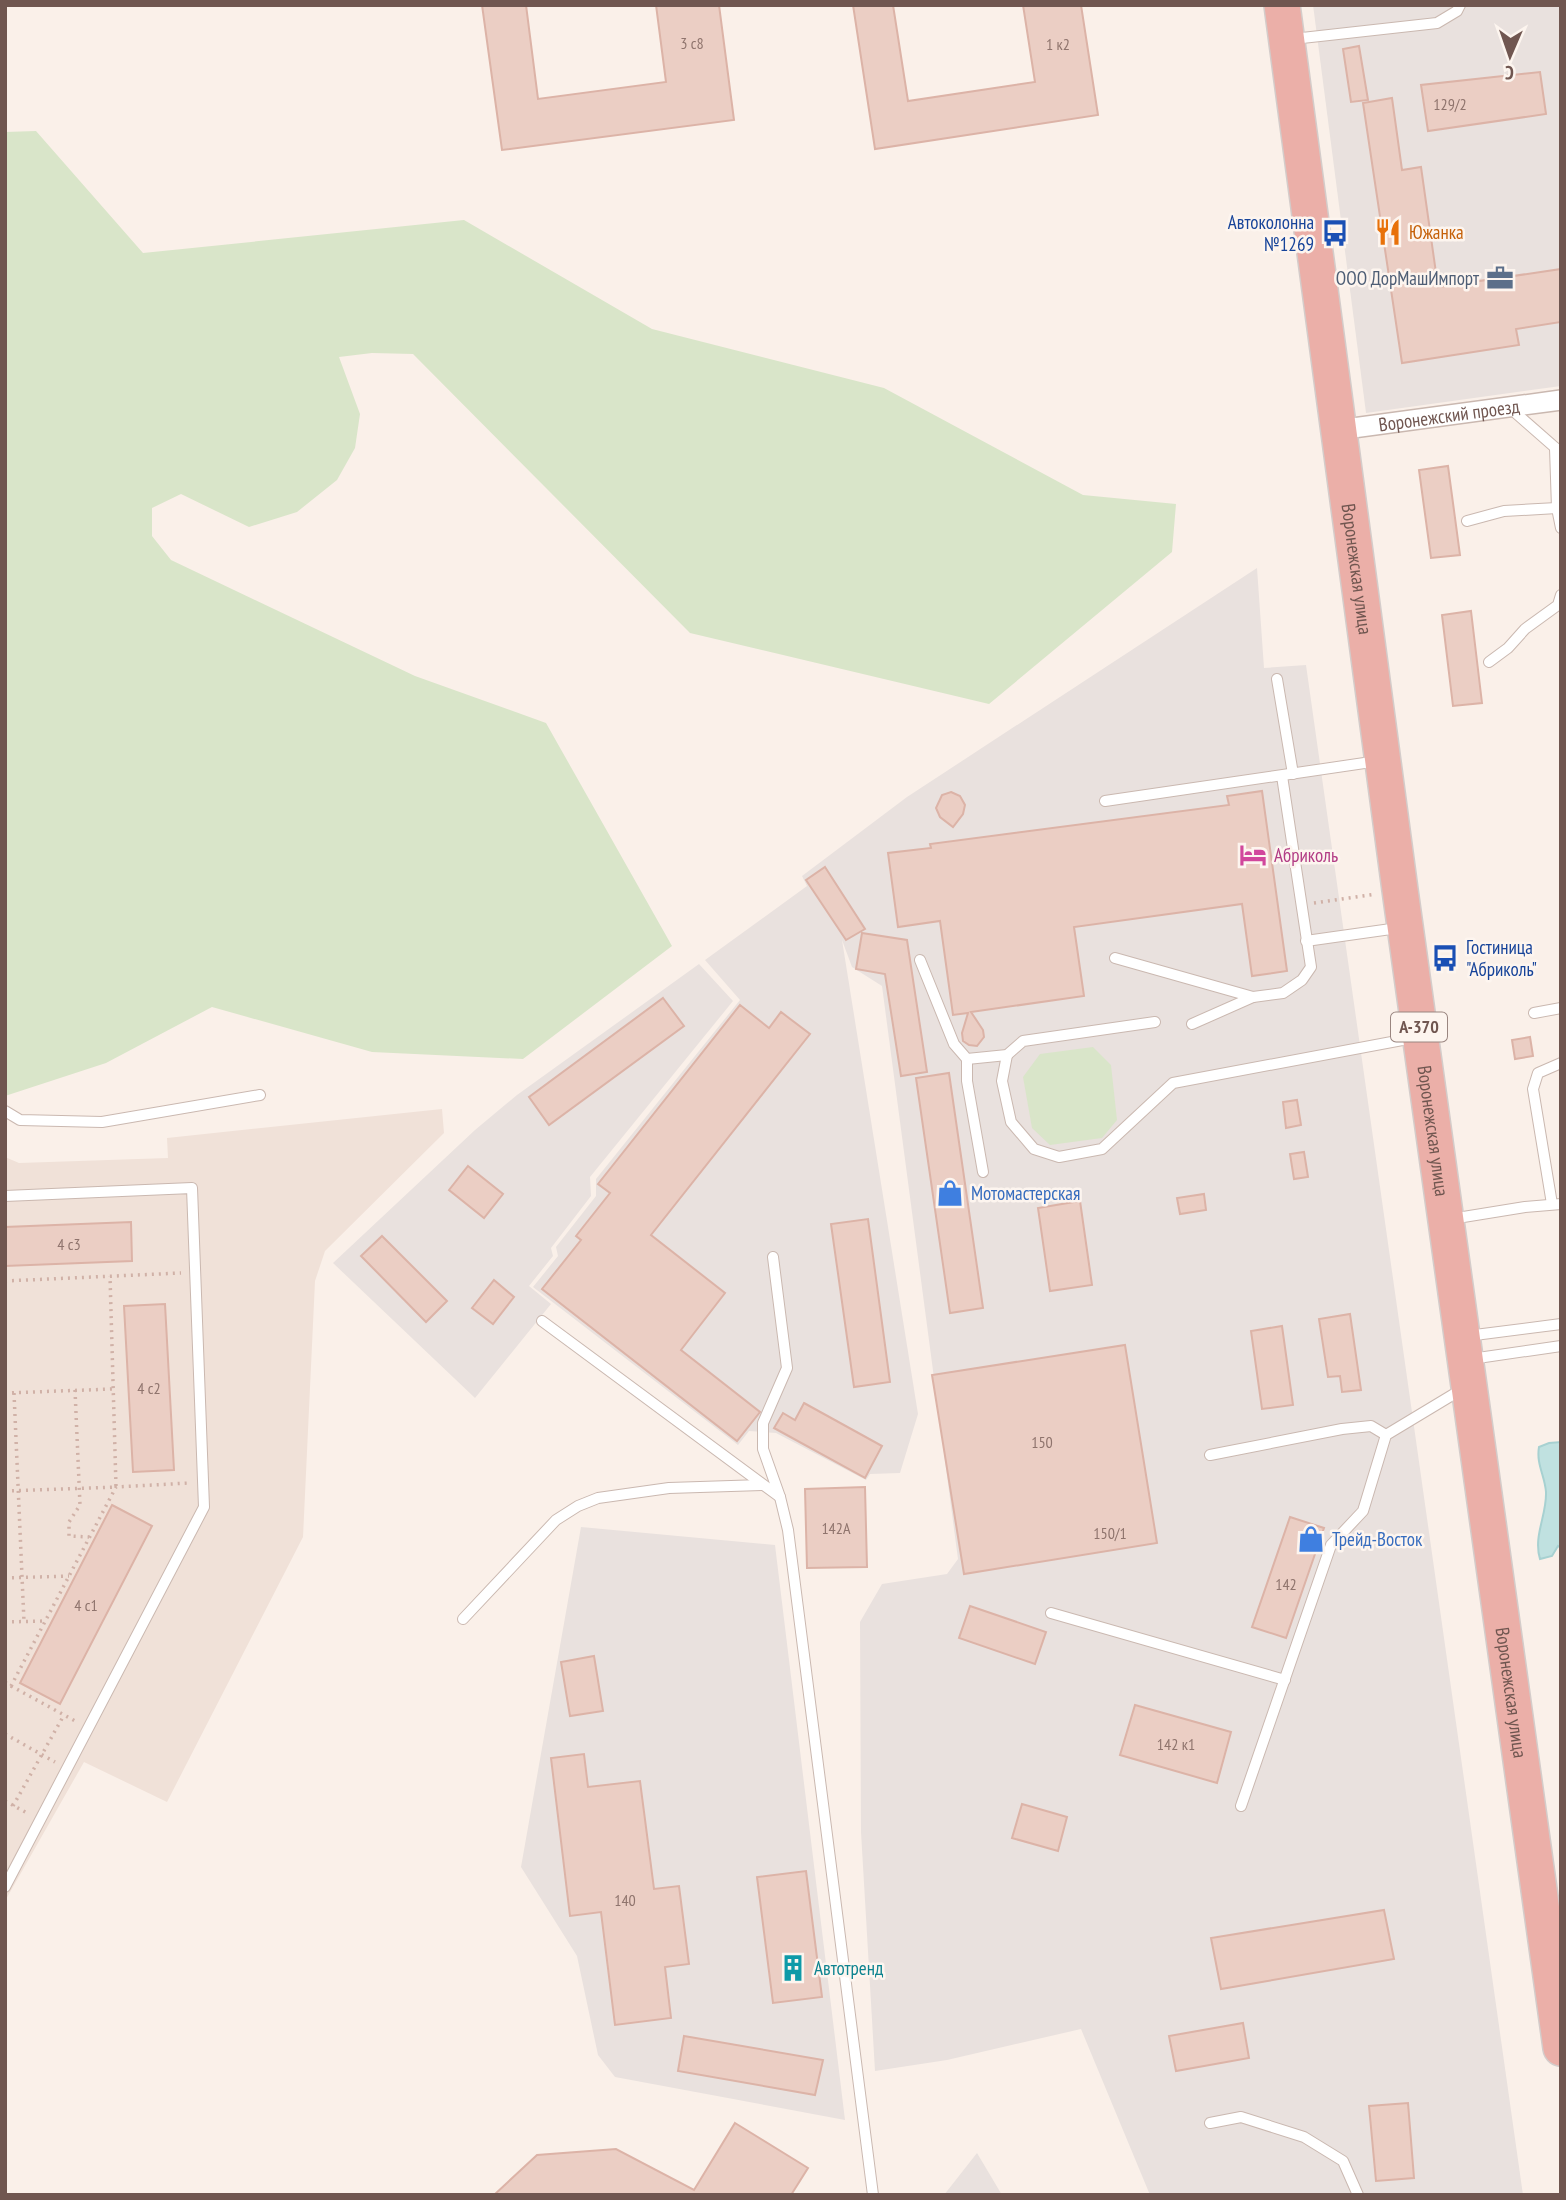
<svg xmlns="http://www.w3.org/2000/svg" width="1566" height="2200" viewBox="0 0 1566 2200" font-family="'PT Sans Narrow',sans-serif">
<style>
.residential{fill:#f0e1d8}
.industrial{fill:#e9e1de}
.green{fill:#d9e5c9}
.water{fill:#c0e1e0;stroke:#a7d1d1;stroke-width:2}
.building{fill:#ebcec4;stroke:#dcb3a7;stroke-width:2}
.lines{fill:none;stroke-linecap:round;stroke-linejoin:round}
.lane-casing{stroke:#cab8b0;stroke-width:12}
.street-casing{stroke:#cab8b0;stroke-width:22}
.highway-casing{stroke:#d4ccca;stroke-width:38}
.path{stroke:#d0b1a7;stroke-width:3.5;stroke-dasharray:2 5;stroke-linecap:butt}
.lane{stroke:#fff;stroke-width:10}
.street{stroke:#fff;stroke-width:19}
.highway{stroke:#ebafa8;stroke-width:35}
.labels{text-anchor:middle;stroke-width:5;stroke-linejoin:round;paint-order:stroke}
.number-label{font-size:16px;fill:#8f746d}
.shield{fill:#fdf5ef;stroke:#9a8680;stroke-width:2}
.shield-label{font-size:18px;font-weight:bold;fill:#705650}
.transit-label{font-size:19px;fill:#164399;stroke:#fdf5ef;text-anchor:end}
.food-label{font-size:19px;fill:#c56008;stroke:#fdf5ef;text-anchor:start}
.service-label{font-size:19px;fill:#4e5e75;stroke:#fdf5ef;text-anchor:end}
.street-label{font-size:19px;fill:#705650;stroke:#fdf5ef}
.hotel-label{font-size:19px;fill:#b23c85;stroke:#fdf5ef;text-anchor:start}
.shop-label{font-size:19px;fill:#366cbe;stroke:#fdf5ef;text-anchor:start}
.culture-label{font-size:19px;fill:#0d838f;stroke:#fdf5ef;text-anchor:start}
</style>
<rect width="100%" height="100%" fill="#faf0e9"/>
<polygon class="residential" points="442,1109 444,1133 325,1251 315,1281 303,1537 167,1802 84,1762 5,1901 5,1157 19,1163 168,1158 167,1138"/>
<g class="industrial">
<polygon points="1313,5 1561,5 1561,386 1366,413"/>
<polygon points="1257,568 1264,668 1306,665 1523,2195 1150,2195 1081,2029 947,2060 875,2071 861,1832 860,1622 882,1584 947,1574 958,1559 882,986 852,967 842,940 918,1414 900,1473 870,1474 866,1480 776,1433 749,1431 738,1445 533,1287 558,1256 556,1247 596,1196 596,1179 740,1000 705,960 807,886 802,876 907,797"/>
<polygon points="699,964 733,1001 590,1177 591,1196 551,1248 553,1256 529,1286 551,1304 475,1398 333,1263 475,1130 517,1095"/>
<polygon points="581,1527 775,1545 845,2120 615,2077 598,2055 577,1956 521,1867"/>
<polygon points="977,2153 1002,2195 944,2195"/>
</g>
<g class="green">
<polygon points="36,131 143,253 464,220 652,329 884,388 1083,495 1176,504 1172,552 989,704 690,633 413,354 372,353 339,357 360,414 355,448 337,480 297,512 249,527 181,494 152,508 152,536 171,560 415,676 546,723 672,946 523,1059 372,1052 212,1007 106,1063 5,1096 5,132"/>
<polygon points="1093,1047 1111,1065 1117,1120 1102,1138 1050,1145 1032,1128 1023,1077 1040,1054"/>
</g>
<path class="water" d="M1561 1442V1548L1558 1546 1552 1556 1540 1559C1533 1536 1547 1515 1546 1492 1545 1476 1536 1464 1539 1447L1549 1443Z"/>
<g class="building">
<polygon points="482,5 526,5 538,99 666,82 656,5 719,5 734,120 502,150"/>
<polygon points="853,5 893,5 908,101 1035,82 1023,5 1081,5 1098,115 875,149"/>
<polygon points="1359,46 1368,100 1351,102 1343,49"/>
<polygon points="1540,72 1546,114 1428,131 1421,85"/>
<polygon points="1392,98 1402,170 1421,167 1438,287 1561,269 1561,322 1516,329 1519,345 1402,363 1363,103"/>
<polygon points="1448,466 1460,555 1431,558 1419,470"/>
<polygon points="1471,611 1482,703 1453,706 1442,615"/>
<polygon points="1262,791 1287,971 1252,976 1242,904 1074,927 1084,996 971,1012 983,1030 984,1037 977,1046 969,1045 963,1041 962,1033 968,1013 953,1015 940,921 898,927 888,853 931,848 930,844 1229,805 1227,796"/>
<polygon points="951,792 960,796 965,805 963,814 953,827 940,817 936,808 942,795"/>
<polygon points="825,867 865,929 846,940 806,880"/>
<polygon points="862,933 907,940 927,1072 901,1076 885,974 856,969"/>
<polygon points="663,998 684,1026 549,1125 529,1097"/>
<polygon points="740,1005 769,1028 781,1012 810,1034 651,1235 725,1293 681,1350 760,1412 737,1441 542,1289 581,1240 576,1236 610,1193 598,1184"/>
<polygon points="1530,1037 1533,1056 1515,1059 1512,1040"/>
<polygon points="949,1073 983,1308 950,1313 916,1078"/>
<polygon points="1297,1100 1301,1125 1286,1128 1283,1102"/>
<polygon points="1304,1152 1308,1177 1294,1179 1290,1154"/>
<polygon points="468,1166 503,1194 484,1218 449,1190"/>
<polygon points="1204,1194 1206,1210 1180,1214 1177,1198"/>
<polygon points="1080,1201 1092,1285 1050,1291 1038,1208"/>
<polygon points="868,1219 890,1382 854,1387 831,1224"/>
<polygon points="131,1222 132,1261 5,1266 5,1227"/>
<polygon points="382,1236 447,1301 426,1322 361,1256"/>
<polygon points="494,1280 514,1297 493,1324 472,1308"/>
<polygon points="165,1304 174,1470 133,1472 124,1306"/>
<polygon points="1350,1314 1361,1390 1342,1392 1340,1376 1328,1377 1319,1319"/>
<polygon points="1282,1326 1293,1405 1262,1409 1251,1331"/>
<polygon points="1125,1345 1157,1543 964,1574 932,1375"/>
<polygon points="804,1403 882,1446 865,1478 774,1428 783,1413 795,1420"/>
<polygon points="865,1487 867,1567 807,1568 805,1489"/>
<polygon points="112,1505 152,1526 60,1704 20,1683"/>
<polygon points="1290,1517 1324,1528 1286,1638 1252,1627"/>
<polygon points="970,1606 1046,1632 1035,1664 959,1638"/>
<polygon points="594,1656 603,1711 570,1716 561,1662"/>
<polygon points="1135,1705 1231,1732 1217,1783 1120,1755"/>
<polygon points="584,1754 588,1787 640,1781 654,1889 679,1886 689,1964 665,1967 671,2018 615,2025 601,1912 570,1916 551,1758"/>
<polygon points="1022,1804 1067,1817 1058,1851 1012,1838"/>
<polygon points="806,1871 822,1997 773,2003 757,1877"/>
<polygon points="1384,1910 1394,1959 1221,1989 1211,1938"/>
<polygon points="1243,2023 1249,2058 1176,2071 1169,2036"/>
<polygon points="684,2036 823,2060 815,2095 678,2071"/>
<polygon points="1408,2103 1414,2178 1376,2181 1369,2106"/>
<polygon points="735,2123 808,2168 791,2195 494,2195 537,2155 616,2149 694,2190"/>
</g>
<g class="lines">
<defs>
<g id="lane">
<polyline points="1293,39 1437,23 1457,11 1460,5"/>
<polyline points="1510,408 1559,451"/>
<polyline points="1555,448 1557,508 1561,528"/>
<polyline points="1467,521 1504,511 1557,508"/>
<polyline points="1489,662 1508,648 1525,629 1558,605 1561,595"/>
<polyline points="1277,679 1293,774"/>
<polyline points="1105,801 1378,761"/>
<polyline points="1306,941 1398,928"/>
<polyline points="1115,958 1253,997 1283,993 1302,980 1311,967 1282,776"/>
<polyline points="920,960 954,1044 967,1059 1007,1055 1023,1041 1155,1022"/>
<polyline points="1534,1013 1561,1008"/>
<polyline points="1192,1024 1253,997"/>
<polyline points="1007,1055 1002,1081 1011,1122 1034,1149 1059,1157 1102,1149 1173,1083 1413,1038"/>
<polyline points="967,1059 967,1081 983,1172"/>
<polyline points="5,1111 20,1120 102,1122 260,1095"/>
<polyline points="5,1196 192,1188 204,1507 5,1887"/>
<polyline points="1552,1204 1533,1089 1538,1073 1561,1063"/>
<polyline points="1451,1219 1525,1207 1561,1204"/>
<polyline points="773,1257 787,1368 763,1423 763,1449 780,1497 788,1530 873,2195"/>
<polyline points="542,1321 780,1497"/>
<polyline points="1467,1336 1561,1324"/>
<polyline points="1471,1359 1561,1346"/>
<polyline points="1210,1455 1342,1429 1371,1426 1386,1435"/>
<polyline points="1051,1613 1285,1680"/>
<polyline points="463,1619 556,1520 578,1506 598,1498 669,1488 762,1485"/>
<polyline points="1241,1806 1331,1545 1363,1511 1386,1435 1464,1388"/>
<polyline points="1210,2123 1241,2117 1304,2137 1343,2161 1358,2195"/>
</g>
<g id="street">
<path id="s1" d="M1338 430 1561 400"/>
</g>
<g id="highway">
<path id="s2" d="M1282 5 1400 890 1561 2048"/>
</g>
</defs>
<use href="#lane" class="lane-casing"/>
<use href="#street" class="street-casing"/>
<use href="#highway" class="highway-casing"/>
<g class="path">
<polyline points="1314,903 1376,894"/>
<polyline points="5,1281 181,1273"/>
<polyline points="75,1390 80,1505 69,1522 69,1536 89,1537"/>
<polyline points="5,1393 113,1389"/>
<polyline points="14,1393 24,1622"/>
<polyline points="5,1491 116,1487 110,1276"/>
<polyline points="5,1578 69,1576"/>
<polyline points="5,1622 45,1621"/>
<polyline points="5,1682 11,1686 116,1487 189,1483"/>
<polyline points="11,1686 77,1722"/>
<polyline points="5,1734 55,1762"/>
<polyline points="5,1801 29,1814"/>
<polyline points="13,1806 64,1715"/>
</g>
<use href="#lane" class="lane"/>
<use href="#street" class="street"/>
<use href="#highway" class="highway"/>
</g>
<defs>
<symbol id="restaurant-bare" viewBox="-9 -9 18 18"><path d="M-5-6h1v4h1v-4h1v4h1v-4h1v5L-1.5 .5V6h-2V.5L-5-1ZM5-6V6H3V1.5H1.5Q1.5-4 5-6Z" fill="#e8710a" stroke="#fdf5ef" stroke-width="2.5" paint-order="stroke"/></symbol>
<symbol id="bus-bare" viewBox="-9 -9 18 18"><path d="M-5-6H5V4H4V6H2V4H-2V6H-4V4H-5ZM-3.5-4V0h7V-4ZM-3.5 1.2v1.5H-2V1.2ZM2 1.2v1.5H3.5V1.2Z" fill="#1a4fb4" stroke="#fdf5ef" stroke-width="2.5" paint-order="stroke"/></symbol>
<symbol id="office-bare" viewBox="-9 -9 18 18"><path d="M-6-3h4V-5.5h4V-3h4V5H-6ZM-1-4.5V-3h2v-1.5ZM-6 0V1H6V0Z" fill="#5c6f8a" stroke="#fdf5ef" stroke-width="2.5" paint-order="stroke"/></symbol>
<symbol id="hotel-bare" viewBox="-9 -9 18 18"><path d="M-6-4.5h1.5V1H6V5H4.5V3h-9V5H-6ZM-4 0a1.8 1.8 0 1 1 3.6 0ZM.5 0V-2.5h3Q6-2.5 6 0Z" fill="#d1479c" stroke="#fdf5ef" stroke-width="2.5" paint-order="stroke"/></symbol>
<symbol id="shop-bare" viewBox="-9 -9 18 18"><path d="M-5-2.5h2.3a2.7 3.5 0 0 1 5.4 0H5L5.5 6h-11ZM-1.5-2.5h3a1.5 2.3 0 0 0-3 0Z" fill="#3f7fe0" stroke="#fdf5ef" stroke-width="2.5" paint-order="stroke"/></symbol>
<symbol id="building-bare" viewBox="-9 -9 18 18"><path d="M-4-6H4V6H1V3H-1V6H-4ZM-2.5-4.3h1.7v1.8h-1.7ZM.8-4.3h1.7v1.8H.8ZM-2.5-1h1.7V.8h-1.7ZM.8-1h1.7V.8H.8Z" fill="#0f9aa8" stroke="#fdf5ef" stroke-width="2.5" paint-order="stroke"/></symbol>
</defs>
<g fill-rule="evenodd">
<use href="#restaurant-bare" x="1369" y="213" width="38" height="38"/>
<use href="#bus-bare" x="1316" y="214" width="38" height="38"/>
<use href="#office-bare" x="1481" y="259" width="38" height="38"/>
<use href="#hotel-bare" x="1234" y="836" width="38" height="38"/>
<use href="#bus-bare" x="1426" y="939" width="38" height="38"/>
<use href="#shop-bare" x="931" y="1174" width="38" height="38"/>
<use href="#shop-bare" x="1292" y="1520" width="38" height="38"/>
<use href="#building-bare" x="774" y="1949" width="38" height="38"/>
</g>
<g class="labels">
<g class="number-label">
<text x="692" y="49">3 с8</text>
<text x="1058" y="50">1 к2</text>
<text x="1450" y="110">129/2</text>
<text x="69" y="1250">4 с3</text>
<text x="149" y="1394">4 с2</text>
<text x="1042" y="1448">150</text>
<text x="836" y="1534">142А</text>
<text x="1110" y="1539">150/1</text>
<text x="1286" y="1590">142</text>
<text x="86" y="1611">4 с1</text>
<text x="1176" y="1750">142 к1</text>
<text x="625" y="1906">140</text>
</g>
<rect class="shield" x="1391" y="1012.5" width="56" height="29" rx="5"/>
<g class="shield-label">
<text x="1419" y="1033">А-370</text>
</g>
<g class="transit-label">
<text x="1314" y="229">Автоколонна<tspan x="1314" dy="22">№1269</tspan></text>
<text x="1466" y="954" text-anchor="start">Гостиница<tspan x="1466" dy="22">"Абриколь"</tspan></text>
</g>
<g class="food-label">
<text x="1409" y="239">Южанка</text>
</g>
<g class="service-label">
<text x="1479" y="285">ООО ДорМашИмпорт</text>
</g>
<g class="street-label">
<text dy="7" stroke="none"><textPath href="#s1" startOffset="112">Воронежский проезд</textPath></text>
<text dy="7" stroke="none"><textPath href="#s2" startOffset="569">Воронежская улица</textPath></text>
<text dy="7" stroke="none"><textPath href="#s2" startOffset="1136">Воронежская улица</textPath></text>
<text dy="7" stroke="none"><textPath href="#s2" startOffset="1703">Воронежская улица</textPath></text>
</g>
<g class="hotel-label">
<text x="1274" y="862">Абриколь</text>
</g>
<g class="shop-label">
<text x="971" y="1200">Мотомастерская</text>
<text x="1332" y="1546">Трейд-Восток</text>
</g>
<g class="culture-label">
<text x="814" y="1975">Автотренд</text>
</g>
</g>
<rect width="1566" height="2200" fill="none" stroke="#705650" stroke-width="14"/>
<g transform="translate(1510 56) rotate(182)" stroke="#fdf5ef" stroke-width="5" paint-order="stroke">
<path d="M0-5L12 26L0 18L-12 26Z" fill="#705650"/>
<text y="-10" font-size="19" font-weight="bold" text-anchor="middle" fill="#705650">С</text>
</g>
</svg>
